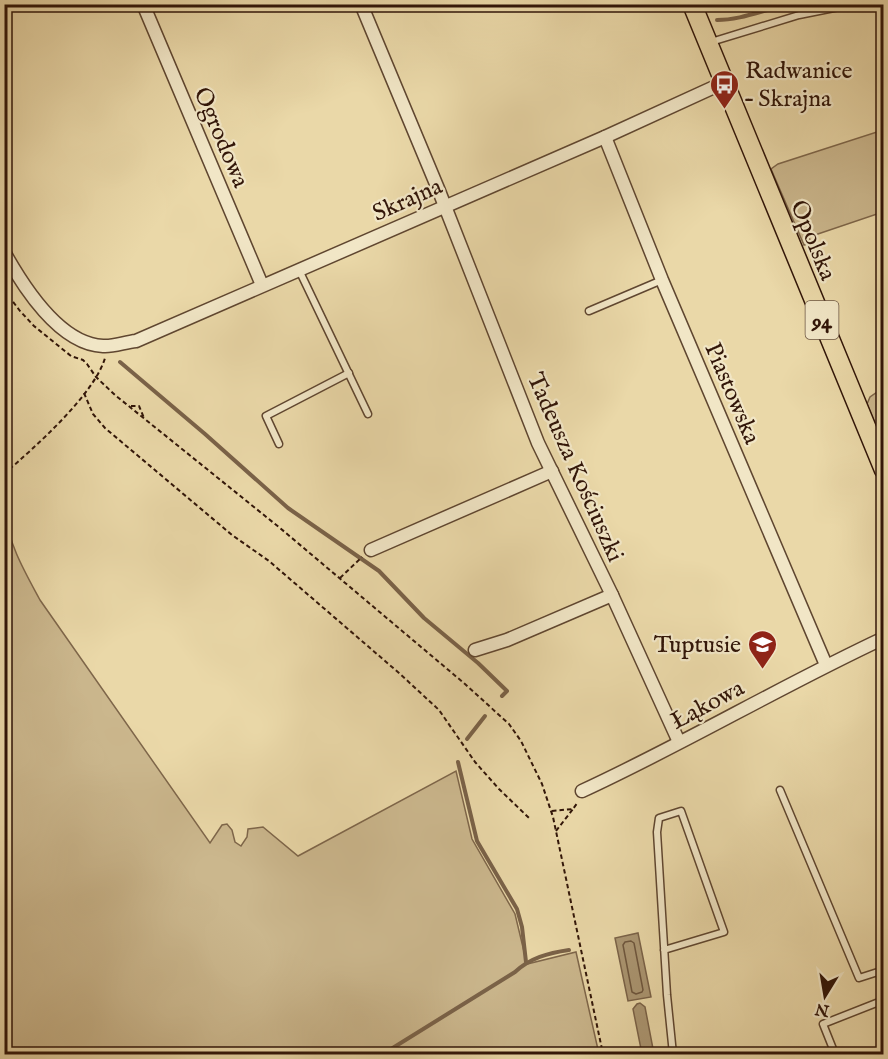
<svg xmlns="http://www.w3.org/2000/svg" width="888" height="1059" viewBox="0 0 888 1059" font-family="'IM FELL English',serif">
<style>
.green{fill:#cbb78d;stroke:#7e664a;stroke-width:1.5}
.water{fill:#ab9672;stroke:#7a6248;stroke-width:1.5}
.lines{fill:none;stroke-linecap:round;stroke-linejoin:round}
.shore{stroke:#6e563d;stroke-width:1.5}
.stream{stroke:#7a6248;stroke-width:4}
.lane-casing{stroke:#5f4630;stroke-width:9}
.street-casing{stroke:#5f4630;stroke-width:15}
.primary-casing{stroke:#311508;stroke-width:21}
.path{stroke:#311508;stroke-width:2;stroke-dasharray:4.5 3;stroke-linecap:butt}
.lane{stroke:#f1e6c6;stroke-width:6}
.street{stroke:#f1e6c6;stroke-width:12}
.primary{stroke:#ead8a8;stroke-width:18}
.labels{text-anchor:middle;stroke-width:4.5;stroke-linejoin:round;paint-order:stroke}
.shield{fill:#f1e6c6;stroke:#6b5441;stroke-width:1.5}
.shield-label{font-size:22px;font-weight:bold;fill:#311508}
.poi-label{font-size:24px;fill:#311508;stroke:#f1e6c6;text-anchor:start}
.street-label{font-size:24px;fill:#311508;stroke:#f1e6c6}
</style>
<rect width="100%" height="100%" fill="#ead8a8"/>
<filter id="stains"><feTurbulence type="fractalNoise" baseFrequency=".00333" numOctaves="4"/><feColorMatrix values="0 0 0 0 .2 0 0 0 0 .09 0 0 0 0 .02 0 0 0 .5 -.17"/></filter>
<radialGradient id="worn" r=".72"><stop offset=".6" stop-color="#630" stop-opacity="0"/><stop offset="1" stop-color="#630" stop-opacity=".3"/></radialGradient>
<g class="green">
<polygon points="883,130 883,212 809,237 811,243 804,245 771,169 778,164"/>
<polygon points="883,388 883,443 867,404 870,397"/>
<path d="M5 513C9 545 25 572 40 600L210 843 222 825 227 824 232 830 235 842 241 846 247 837 248 829 263 827 298 856 456 771 472 839 515 914 527 964 576 952 599 1054H5Z"/>
</g>
<g class="water">
<polygon points="638,933 651,997 628,1001 615,938"/>
<polygon points="640,1003 645,1007 654,1054 642,1054 633,1009 637,1004"/>
</g>
<g class="lines">
<polygon class="shore" points="631,941 634,943 643,990 642,992 636,994 632,992 623,945 625,942"/>
<g class="stream">
<path d="M717 20C743 20 767 8 793 4"/>
<polyline points="120,362 205,434 288,508 379,571 424,618 478,663 507,691 502,696"/>
<polyline points="467,739 485,716"/>
<polyline points="458,762 477,841 517,909 522,927 526,962"/>
<path d="M383 1054 515 972C530 958 548 953 569 950"/>
</g>
<defs>
<g id="lane">
<polyline points="711,42 799,15 854,4"/>
<polyline points="299,270 368,414"/>
<polyline points="589,311 662,280"/>
<polyline points="279,444 266,416 349,373"/>
<polyline points="780,790 859,978 884,970"/>
<polyline points="664,950 724,932 681,811 659,818 657,832 667,995 673,1054"/>
<polyline points="835,1054 823,1024 884,1000"/>
</g>
<g id="street">
<polyline points="143,4 262,285"/>
<polyline points="361,4 439,191 538,443 612,595 679,742"/>
<polyline points="605,137 662,280 826,665"/>
<path d="M4 252C23 286 59 344 103 346 113 347 125 342 136 341L605 137 723 83"/>
<polyline points="371,550 552,471"/>
<polyline points="475,650 507,640 612,595"/>
<path d="M582 791C684 744 781 686 884 638"/>
</g>
<polyline id="primary" points="692,4 884,470"/>
</defs>
<use href="#lane" class="lane-casing"/>
<use href="#street" class="street-casing"/>
<use href="#primary" class="primary-casing"/>
<g class="path">
<polyline points="4,290 20,311 34,326 71,356 83,360 87,364 96,377 115,395 280,528 465,684 509,724 521,741 542,784 553,817 603,1054"/>
<polyline points="84,393 93,414 105,428 232,535 269,561 399,673 439,710 475,762 499,789 529,818"/>
<polyline points="131,406 139,406 144,418"/>
<path d="M4 474C34 448 94 395 105 358"/>
<polyline points="340,578 362,557"/>
<polyline points="552,811 573,809 578,802"/>
<polyline points="556,831 573,809"/>
</g>
<use href="#lane" class="lane"/>
<use href="#street" class="street"/>
<use href="#primary" class="primary"/>
</g>
<defs>
<symbol id="bus-pin" viewBox="-11 -11 22 30"><path d="M0 17L-7.5 6A9.5 9.5 0 1 1 7.5 6Z" fill="#8f2418" stroke="#f1e6c6"/><path d="M-5-6H5V4H4V6H2V4H-2V6H-4V4H-5ZM-3.5-4V0h7V-4ZM-3.5 1.2v1.5H-2V1.2ZM2 1.2v1.5H3.5V1.2Z" fill="#fff"/></symbol>
<symbol id="school-pin" viewBox="-11 -11 22 30"><path d="M0 17L-7.5 6A9.5 9.5 0 1 1 7.5 6Z" fill="#8f2418" stroke="#f1e6c6"/><path d="M0-5L7-2L0 1L-7-2ZM-4 1L0 2.5L4 1V4Q0 6-4 4Z" fill="#fff"/></symbol>
</defs>
<g fill-rule="evenodd">
<use href="#bus-pin" x="708" y="68" width="33" height="45"/>
<use href="#school-pin" x="746" y="628" width="33" height="45"/>
</g>
<g class="labels">
<rect class="shield" x="805.5" y="301" width="33" height="38" rx="4.5"/>
<g class="shield-label">
<text x="822" y="328">94</text>
</g>
<g class="poi-label">
<text x="745" y="78">Radwanice<tspan x="745" dy="28">– Skrajna</tspan></text>
<text x="741" y="652" text-anchor="end">Tuptusie</text>
</g>
<g class="street-label">
<text transform="translate(222 137) rotate(67)" y="8">Ogrodowa</text>
<text transform="translate(407 199) rotate(-24)" y="8">Skrajna</text>
<text transform="translate(814 240) rotate(68)" y="8">Opolska</text>
<text transform="translate(733 393) rotate(67)" y="8">Piastowska</text>
<text transform="translate(576 467) rotate(66)" y="8">Tadeusza Kościuszki</text>
<text transform="translate(707 704) rotate(-28)" y="8">Łąkowa</text>
</g>
</g>
<rect width="888" height="1059" fill="none" stroke="#ead8a8" stroke-width="24"/>
<rect x="6" y="6" width="876" height="1047" fill="none" stroke="#311508" stroke-width="3"/>
<rect x="12" y="12" width="864" height="1035" fill="none" stroke="#311508" stroke-width="1.5"/>
<g transform="translate(825 996) rotate(191)" stroke="#f1e6c6" stroke-width="4.5" paint-order="stroke">
<path d="M0-4.5L10 22L0 15L-10 22Z" fill="#311508"/>
<text y="-9" font-size="16" font-weight="bold" text-anchor="middle" fill="#311508">N</text>
</g>
<rect width="100%" height="100%" filter="url(#stains)"/>
<rect width="100%" height="100%" fill="url(#worn)"/>
</svg>
